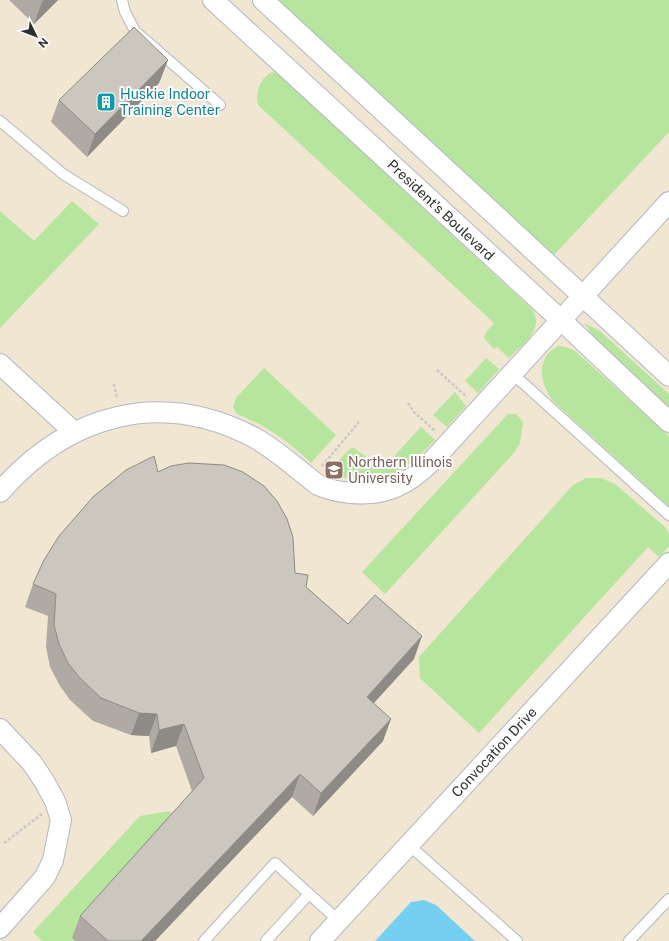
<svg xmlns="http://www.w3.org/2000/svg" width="669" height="941" viewBox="0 0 669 941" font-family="'Public Sans',sans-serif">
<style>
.education{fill:#f0e6d1}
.green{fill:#b6e59e}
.water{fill:#75cff0}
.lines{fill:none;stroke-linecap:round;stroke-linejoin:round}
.lane-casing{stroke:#b4b7c1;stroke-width:12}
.street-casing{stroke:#b4b7c1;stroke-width:22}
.path{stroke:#c9c9c9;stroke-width:2.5;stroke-dasharray:3 2;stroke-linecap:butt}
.lane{stroke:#fff;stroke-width:10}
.street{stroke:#fff;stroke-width:20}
.wall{fill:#afaba4}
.shaded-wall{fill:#8e8b86}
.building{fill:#cbc7bf;stroke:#8e8b86}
.labels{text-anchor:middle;stroke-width:4;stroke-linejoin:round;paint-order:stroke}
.culture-label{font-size:14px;fill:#0d838f;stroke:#fff;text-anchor:start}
.street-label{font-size:14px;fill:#2e2e2e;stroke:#fff}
.education-label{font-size:14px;fill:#785e54;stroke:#fff;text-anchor:start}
</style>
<rect width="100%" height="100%" fill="#efe9e1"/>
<rect class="education" x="0" y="0" width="669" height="941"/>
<g class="green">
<polygon points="276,0 669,0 669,132 553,256"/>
<path d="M272 72 278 74 532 309C545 330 523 344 509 358L497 347 494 349 484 338 487 331 494 323 258 105C255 92 260 78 272 72Z"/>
<polygon points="72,201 99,224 0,328 0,211 34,241"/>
<polygon points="584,323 600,331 669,394 669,408 596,340"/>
<path d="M558 346 566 347 575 351 669 436V507L552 400C540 382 535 358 558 346Z"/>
<polygon points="486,358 499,369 478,393 465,381"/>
<path d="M264 368 336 435 311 463C286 440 269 427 237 414L233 407 236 398Z"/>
<polygon points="455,392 466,406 447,427 433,415"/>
<polygon points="508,414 516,414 523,422 520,443 513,454 385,594 362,572"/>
<path d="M421 427 435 440C398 477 379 492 327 472L352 447 381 467 385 466Z"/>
<polygon points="586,478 601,478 615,484 665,527 669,534 669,546 659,557 648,547 479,733 420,678 419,657 573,485"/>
<polygon points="170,811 175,824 72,938 75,941 42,941 33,932 140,816"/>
</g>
<polygon class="water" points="424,900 436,905 475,941 375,941 411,902"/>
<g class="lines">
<defs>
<g id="lane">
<polyline points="122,0 125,12 135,31 220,105"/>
<polyline points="0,121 63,174 123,211"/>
<polyline points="513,374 669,515"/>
<polyline points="409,845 517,941"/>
<polyline points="204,941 275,863 339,921"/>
<polyline points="266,941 309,894"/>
<polyline points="629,941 669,899"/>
</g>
<g id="street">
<polyline points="213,0 562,321 669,422"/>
<polyline points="263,0 669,376"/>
<polyline points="0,364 74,432"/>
<path d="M0 492C68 414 161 388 255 438 278 451 297 469 318 485 329 490 340 492 351 493 386 496 408 485 433 460L669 202"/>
<polyline points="0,729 32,763 44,781 55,801 61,820 53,860 45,877 0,928"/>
<polyline points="320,941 669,563"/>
</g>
</defs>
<use href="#lane" class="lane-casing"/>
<use href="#street" class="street-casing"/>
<g class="path">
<polyline points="437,370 467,397"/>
<polyline points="114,384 117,399"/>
<polyline points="408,403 414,412 435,431"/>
<polyline points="322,466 359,422"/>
<polyline points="4,843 42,814"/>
</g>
<use href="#lane" class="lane"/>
<use href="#street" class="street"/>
</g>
<g class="wall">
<polygon points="9,0 58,0 34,24"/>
<polygon points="168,60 159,83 87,157 51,122 59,100"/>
<polygon points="158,472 295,573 306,587 348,624 414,659 374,703 383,741 313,816 292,797 155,941 75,941 72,938 80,916 192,791 176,746 151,753 149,736 131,735 93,721 70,700 60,686 50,667 46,647 48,616 25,607 33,584"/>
</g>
<g class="shaded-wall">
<polygon points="44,0 58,0 34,24 42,2"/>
<polygon points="168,60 159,83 87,157 95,134"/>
<polygon points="422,636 414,659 359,719 367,697"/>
<polygon points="139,713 157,714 149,736 131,735"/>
<polygon points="391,719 383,741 313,816 321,793"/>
<polygon points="184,724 176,746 151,753 159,730"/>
<polygon points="300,774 292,797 155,941 141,941"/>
</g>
<g class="building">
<polygon points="134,27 168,60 95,134 59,100"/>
<polygon points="154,456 158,472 171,466 189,463 224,465 243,472 264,486 277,501 287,519 293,537 295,573 308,575 306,587 348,624 375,595 422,636 367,697 391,719 321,793 300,774 141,941 108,941 80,916 204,778 184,724 159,730 157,714 139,713 101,698 79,677 68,663 59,644 54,625 56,594 33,584 44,560 59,536 93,497 126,470"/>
</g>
<defs>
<symbol id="building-square" viewBox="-11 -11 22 22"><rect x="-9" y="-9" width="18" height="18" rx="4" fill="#0f9aa8" stroke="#fff"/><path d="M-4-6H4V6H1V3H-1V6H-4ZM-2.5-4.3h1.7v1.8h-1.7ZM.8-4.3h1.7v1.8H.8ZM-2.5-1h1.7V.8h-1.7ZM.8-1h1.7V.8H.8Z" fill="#fff"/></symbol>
<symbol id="university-square" viewBox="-11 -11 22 22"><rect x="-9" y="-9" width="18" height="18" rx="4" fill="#8d6e63" stroke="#fff"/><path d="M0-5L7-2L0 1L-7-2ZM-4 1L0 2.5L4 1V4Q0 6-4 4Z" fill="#fff"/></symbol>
</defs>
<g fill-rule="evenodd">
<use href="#building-square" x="95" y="91" width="22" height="22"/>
<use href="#university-square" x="323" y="459" width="22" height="22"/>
</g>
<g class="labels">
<g class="culture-label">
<text x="120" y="99">Huskie Indoor<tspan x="120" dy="16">Training Center</tspan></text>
</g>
<g class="street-label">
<text transform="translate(441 210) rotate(43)" y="5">President's Boulevard</text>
<text transform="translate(494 752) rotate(-47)" y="5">Convocation Drive</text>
</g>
<g class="education-label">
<text x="348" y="467">Northern Illinois<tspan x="348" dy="16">University</tspan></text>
</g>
</g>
<g transform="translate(36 36) rotate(133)" stroke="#ffffff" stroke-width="3" paint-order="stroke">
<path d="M0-3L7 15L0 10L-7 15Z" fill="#2e2e2e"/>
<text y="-6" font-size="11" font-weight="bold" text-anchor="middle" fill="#2e2e2e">N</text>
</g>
</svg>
